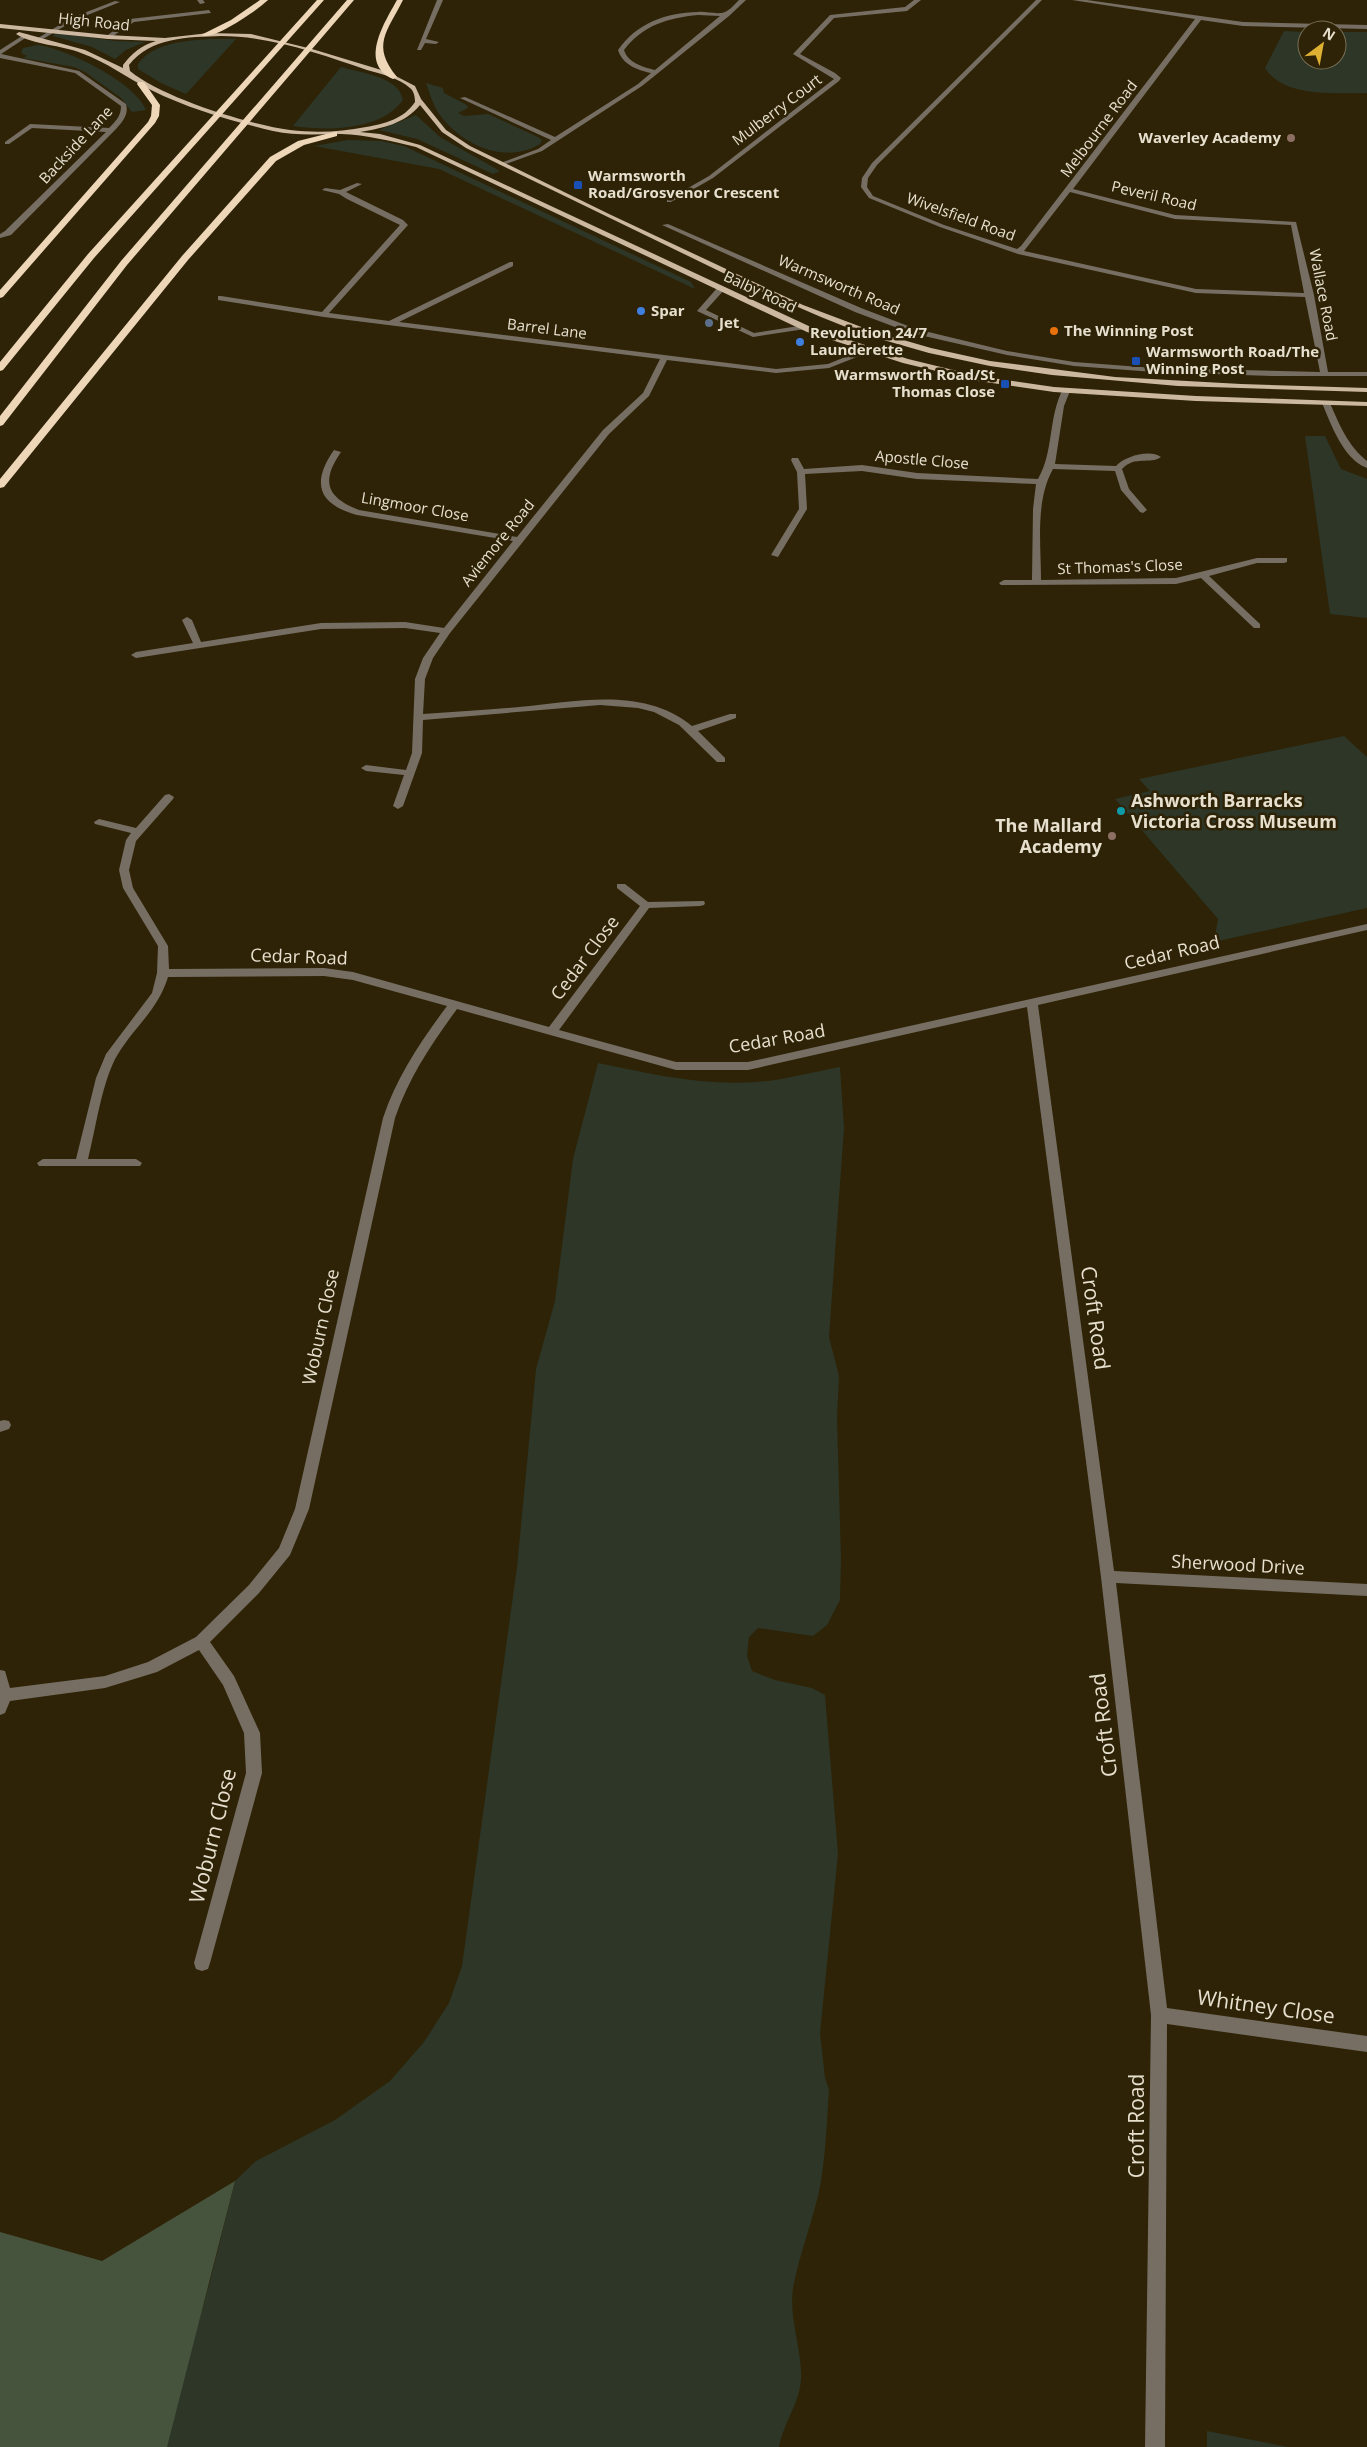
<svg xmlns="http://www.w3.org/2000/svg" width="1367" height="2447" viewBox="0 0 1367 2447" font-family="'Open Sans',sans-serif">
<style>
.green{fill:#2d3627}
.forest{fill:#47543d}
.lines{fill:none;stroke-linecap:round;stroke-linejoin:round}
.minor{fill:#776e63;fill-rule:evenodd}
.major{fill:#ccb8a0;fill-rule:evenodd}
.highway{fill:#eed6b9;fill-rule:evenodd}
.education-dot{fill:#8d6e63;stroke:#2e2306;stroke-width:2}
.transit-dot{fill:#1a4fb4;stroke:#2e2306;stroke-width:2}
.shop-dot{fill:#3f7fe0;stroke:#2e2306;stroke-width:2}
.service-dot{fill:#5c6f8a;stroke:#2e2306;stroke-width:2}
.food-dot{fill:#e8710a;stroke:#2e2306;stroke-width:2}
.culture-dot{fill:#0f9aa8;stroke:#2e2306;stroke-width:2}
.labels{text-anchor:middle;stroke-width:5;stroke-linejoin:round;paint-order:stroke}
.far-street-label{font-size:15px;fill:#e7e0cf;stroke:#2e2306}
.far-poi-label{font-size:15px;font-weight:bold;fill:#e7e0cf;stroke:#2e2306;text-anchor:start}
.poi-label{font-size:18px;font-weight:bold;fill:#e7e0cf;stroke:#2e2306;text-anchor:start}
.street-label{font-size:18px;fill:#e7e0cf;stroke:#2e2306}
.near-street-label{font-size:21px;fill:#e7e0cf;stroke:#2e2306}
</style>
<rect width="100%" height="100%" fill="#2e2306"/>
<g class="green">
<path d="M1284 31 1307 32V60H1337V32H1367V93C1337 93 1283 98 1265 68Z"/>
<polygon points="56,33 116,41 145,42 126,50 115,59 92,47 53,36"/>
<path d="M208 39H236L186 94 161 83 138 69V64C153 43 184 41 208 39Z"/>
<path d="M38 45C67 49 135 82 146 110L132 112 121 98 85 72 74 67 23 58 27 56 21 53 23 48Z"/>
<path d="M341 67C360 73 399 76 403 100 381 131 327 131 293 126Z"/>
<path d="M426 83 443 88 444 93 467 105 468 108 458 113 464 116 488 114 538 137 542 140 540 144C505 165 462 145 440 115 433 106 430 94 426 83Z"/>
<polygon points="416,115 440,137 500,171 493,174 417,139 379,130"/>
<polygon points="348,140 381,141 404,146 691,282 695,289 439,169 314,146"/>
<polygon points="1305,436 1325,436 1341,469 1367,479 1367,618 1330,614"/>
<polygon points="1344,736 1367,757 1367,908 1214,942 1218,919 1115,799 1150,791 1139,779"/>
<path d="M598 1063C651 1074 703 1086 757 1082 784 1080 813 1072 840 1067L844 1128 829 1337 839 1376 837 1418 841 1559 840 1600 827 1625 813 1636 758 1628 749 1637 747 1656 752 1671 775 1680 812 1688 825 1695 838 1854 820 2033 825 2078 829 2089C827 2119 826 2151 821 2181 815 2216 800 2251 793 2288 789 2316 800 2344 801 2371 803 2400 784 2420 779 2447H164L210 2281 235 2181 256 2161 335 2120 390 2081 424 2042 449 2003 462 1966 517 1567 536 1369 555 1301 573 1159Z"/>
<polygon points="1207,2431 1288,2447 1207,2447"/>
</g>
<polygon class="forest" points="235,2181 167,2447 0,2447 0,2232 102,2261"/>
<g class="lines">
<g class="minor">
<polygon points="197,0 203,0 205,3 200,4"/>
<polygon points="437,0 443,0 426,39 439,42 436,44 425,43 421,50 417,50"/>
<path d="M739 0H746L729 16 642 86 542 151 503 165 498 164 538 149 551 140 460 98 465 97 555 137 638 84 651 73C637 70 623 65 618 50 637 23 665 13 698 12 705 11 718 15 725 12 730 10 735 4 739 0ZM698 15 720 16 655 70C643 67 628 63 624 50 643 25 668 18 698 15Z"/>
<polygon points="914,0 921,0 907,11 834,18 800,54 835,73 841,78 839,81 713,178 671,202 667,202 667,200 709,176 834,79 793,54 830,15 905,7"/>
<path d="M1036 0H1042L877 165 868 178 867 187 873 196 944 225 1017 249 1021 246 1195 19 1072 0H1087L1243 22 1367 25V29L1243 26 1201 20 1073 189 1175 215 1296 222 1314 295 1328 372H1367V376H1273L1154 372 1074 366 1007 355 911 333 855 312 662 225 668 224 861 308 916 329 1007 351 1074 362 1154 368 1320 372 1305 297 1196 293 1018 254 940 227 869 198 861 187 862 178 872 163ZM1070 192 1175 219 1291 225 1304 293 1196 289 1024 251Z"/>
<polygon points="115,1 120,2 75,20 43,39 38,38 71,18"/>
<polygon points="209,10 211,13 134,22 110,38 105,37 130,19"/>
<path d="M25 34 30 35 1 54 79 71 126 104C129 114 123 121 116 129L11 235 0 238V234L5 231 106 132 32 128 9 144H5V142L30 124 109 128C116 121 121 116 121 106L75 73 0 58V50Z"/>
<path d="M357 183 362 184 346 192 403 220 408 225 329 313 389 321 510 262H513V266L399 322 776 369 828 364 865 349 872 351 829 368 776 373 667 360 649 396 609 434 450 633 433 658 425 679 423 714C455 712 487 710 519 707 577 702 642 686 692 726L730 714H736V718L698 731 725 758V762H717L679 725 654 712 638 708 600 705 423 720 422 753 403 806 398 809 393 806 404 775 366 771 361 768 366 765 406 770 412 753 415 679 423 658 440 633 405 628 321 629 136 658 131 655 136 652 193 643 182 620 187 617 192 620 201 642 321 623 405 622 444 628 513 541 357 515C318 504 311 483 334 450L341 452C321 481 326 497 359 510L517 537 603 430 643 393 660 359 324 317 218 300V296H221L322 312 400 225 347 199 339 194 322 190 325 188 340 190Z"/>
<polygon points="718,287 725,289 706,310 754,333 805,325 809,327 805,329 753,337 697,311"/>
<path d="M1063 389 1070 391 1064 406 1055 464 1116 466C1125 456 1150 449 1161 457 1150 465 1135 455 1122 469L1129 489 1147 510 1143 513 1140 512 1121 490 1115 471 1053 469C1035 501 1041 544 1041 580L1176 578 1257 558H1287V562L1284 563H1257L1209 576 1260 624V628H1254L1201 578 1176 584 1001 585 999 583 1004 580H1032L1033 509 1036 484 917 479 862 471 805 474 807 509 778 557 771 555 799 509 797 472 791 460 792 458H798L804 469 862 465 917 473 1038 479C1054 452 1048 417 1063 389Z"/>
<path d="M1323 401 1330 403C1339 424 1348 446 1367 461V468C1343 459 1331 424 1322 403Z"/>
<path d="M169 794 174 797 173 799 136 841 129 870 133 888 168 946 169 969 324 968 353 972 549 1027 640 906 617 888V884H625L648 902 704 901 705 903 704 905 700 906 649 908 559 1030 676 1062H748L1367 924V930L1038 1005 1114 1571 1367 1584V1596L1116 1583 1167 2008 1367 2036V2052L1167 2024 1165 2447H1145L1151 2015 1101 1577 1027 1007 748 1070H676L457 1009C432 1043 409 1077 395 1118L309 1509 290 1555 259 1593 210 1642 234 1676 260 1733 262 1773 210 1963 208 1969 202 1971 196 1969 194 1963 246 1773 244 1733 223 1685 199 1650 157 1672 105 1688 10 1701 5 1713 0 1715V1670L5 1671 10 1688 105 1676 148 1662 196 1637 249 1585 279 1548 295 1509 383 1118C397 1076 421 1041 447 1006L353 980 324 976 168 977C158 1010 135 1026 118 1054 102 1080 96 1128 88 1159H136L142 1163 140 1166H39L37 1163 43 1159H76L96 1078 106 1054 152 993 157 973 158 946 123 888 119 870 126 840 131 833 95 824 94 822 99 819 136 828 165 795Z"/>
<polygon points="4,1420 9,1421 11,1425 9,1429 0,1432 0,1421"/>
</g>
<path class="major" d="M0 24 108 35 165 38 209 33 251 34 312 49 388 72 415 86 421 99 446 130 470 146 609 214 803 305 872 331 931 348 990 361 1115 377 1241 384 1367 388V392L1178 386 1052 375 990 366 929 353 866 335 821 317 754 288 466 148 442 132 420 105C404 124 383 128 360 132L380 134 420 145 813 328 908 359 978 376 1054 387 1196 396 1367 402V406L1196 401 1054 392 978 381 903 363 807 332 416 147C391 141 367 135 341 134 318 134 296 136 273 131 232 121 189 109 151 90 127 78 107 62 81 53 61 45 34 45 16 34L19 32 85 50 123 68V65C132 53 142 45 156 41L108 39 0 28ZM221 36C270 36 321 54 367 70 381 74 399 78 410 88 414 91 415 97 415 102 404 119 384 124 366 127 341 132 315 133 290 130 247 124 163 98 130 71L129 65C151 37 188 37 221 36Z"/>
<g class="highway">
<path d="M260 0H268C259 9 212 42 201 35L231 20Z"/>
<polygon points="317,0 324,0 94,258 3,370 0,371 0,362 88,254"/>
<polygon points="347,0 354,0 127,265 3,425 0,426 0,416 121,261"/>
<path d="M397 0H403C387 32 371 45 397 77L393 79C358 63 385 22 397 0Z"/>
<polygon points="138,82 144,82 160,105 159,116 155,123 3,297 0,298 0,290 148,122 151,116 152,105 137,84"/>
<polygon points="334,132 337,132 337,136 304,145 276,161 188,260 4,487 0,488 0,479 182,256 270,157 298,141"/>
</g>
</g>
<g class="education-dot">
<circle cx="1291" cy="138" r="5"/>
<circle cx="1112" cy="836" r="5"/>
</g>
<g class="transit-dot">
<rect x="573" y="180" width="10" height="10" rx="2.5"/>
<rect x="1131" y="356" width="10" height="10" rx="2.5"/>
<rect x="1000" y="379" width="10" height="10" rx="2.5"/>
</g>
<g class="shop-dot">
<circle cx="641" cy="311" r="5"/>
<circle cx="800" cy="342" r="5"/>
</g>
<circle class="service-dot" cx="709" cy="323" r="5"/>
<circle class="food-dot" cx="1054" cy="331" r="5"/>
<circle class="culture-dot" cx="1121" cy="811" r="5"/>
<g class="labels">
<g class="far-street-label">
<text transform="translate(94 22) rotate(6)" y="5">High Road</text>
<text transform="translate(777 110) rotate(-37)" y="5">Mulberry Court</text>
<text transform="translate(1099 129) rotate(-53)" y="5">Melbourne Road</text>
<text transform="translate(76 145) rotate(-47)" y="5">Backside Lane</text>
<text transform="translate(1154 196) rotate(13)" y="5">Peveril Road</text>
<text transform="translate(961 217) rotate(20)" y="5">Wivelsfield Road</text>
<text transform="translate(839 285) rotate(23)" y="5">Warmsworth Road</text>
<text transform="translate(760 292) rotate(25)" y="5">Balby Road</text>
<text transform="translate(1323 295) rotate(79)" y="5">Wallace Road</text>
<text transform="translate(547 329) rotate(7)" y="5">Barrel Lane</text>
<text transform="translate(922 460) rotate(5)" y="5">Apostle Close</text>
<text transform="translate(415 507) rotate(10)" y="5">Lingmoor Close</text>
<text transform="translate(498 543) rotate(-51)" y="5">Aviemore Road</text>
<text transform="translate(1120 567) rotate(-2)" y="5">St Thomas's Close</text>
</g>
<g class="far-poi-label">
<text x="1281" y="143" text-anchor="end">Waverley Academy</text>
<text x="588" y="181">Warmsworth<tspan x="588" dy="17">Road/Grosvenor Crescent</tspan></text>
<text x="651" y="316">Spar</text>
<text x="719" y="328">Jet</text>
<text x="1064" y="336">The Winning Post</text>
<text x="810" y="338">Revolution 24/7<tspan x="810" dy="17">Launderette</tspan></text>
<text x="1146" y="357">Warmsworth Road/The<tspan x="1146" dy="17">Winning Post</tspan></text>
<text x="995" y="380" text-anchor="end">Warmsworth Road/St<tspan x="995" dy="17">Thomas Close</tspan></text>
</g>
<g class="poi-label">
<text x="1131" y="807">Ashworth Barracks<tspan x="1131" dy="21">Victoria Cross Museum</tspan></text>
<text x="1102" y="832" text-anchor="end">The Mallard<tspan x="1102" dy="21">Academy</tspan></text>
</g>
<g class="street-label">
<text transform="translate(1172 953) rotate(-13)" y="6">Cedar Road</text>
<text transform="translate(299 957) rotate(2)" y="6">Cedar Road</text>
<text transform="translate(585 958) rotate(-53)" y="6">Cedar Close</text>
<text transform="translate(777 1039) rotate(-10)" y="6">Cedar Road</text>
<text transform="translate(321 1327) rotate(-78)" y="6">Woburn Close</text>
<text transform="translate(1238 1565) rotate(3)" y="6">Sherwood Drive</text>
</g>
<g class="near-street-label">
<text transform="translate(1095 1318) rotate(82)" y="7">Croft Road</text>
<text transform="translate(1104 1725) rotate(-97)" y="7">Croft Road</text>
<text transform="translate(213 1836) rotate(-76)" y="7">Woburn Close</text>
<text transform="translate(1266 2007) rotate(8)" y="7">Whitney Close</text>
<text transform="translate(1137 2126) rotate(-90)" y="7">Croft Road</text>
</g>
</g>
<g transform="translate(1322 45) rotate(32)"><circle r="24" fill="#2e2306" stroke="#786f56"/>
<path d="M0-4L9 19L0 12L-9 19Z" fill="#deb133"/>
<text y="-8" font-size="14" font-weight="bold" text-anchor="middle" fill="#e7e0cf">N</text>
</g>
</svg>
